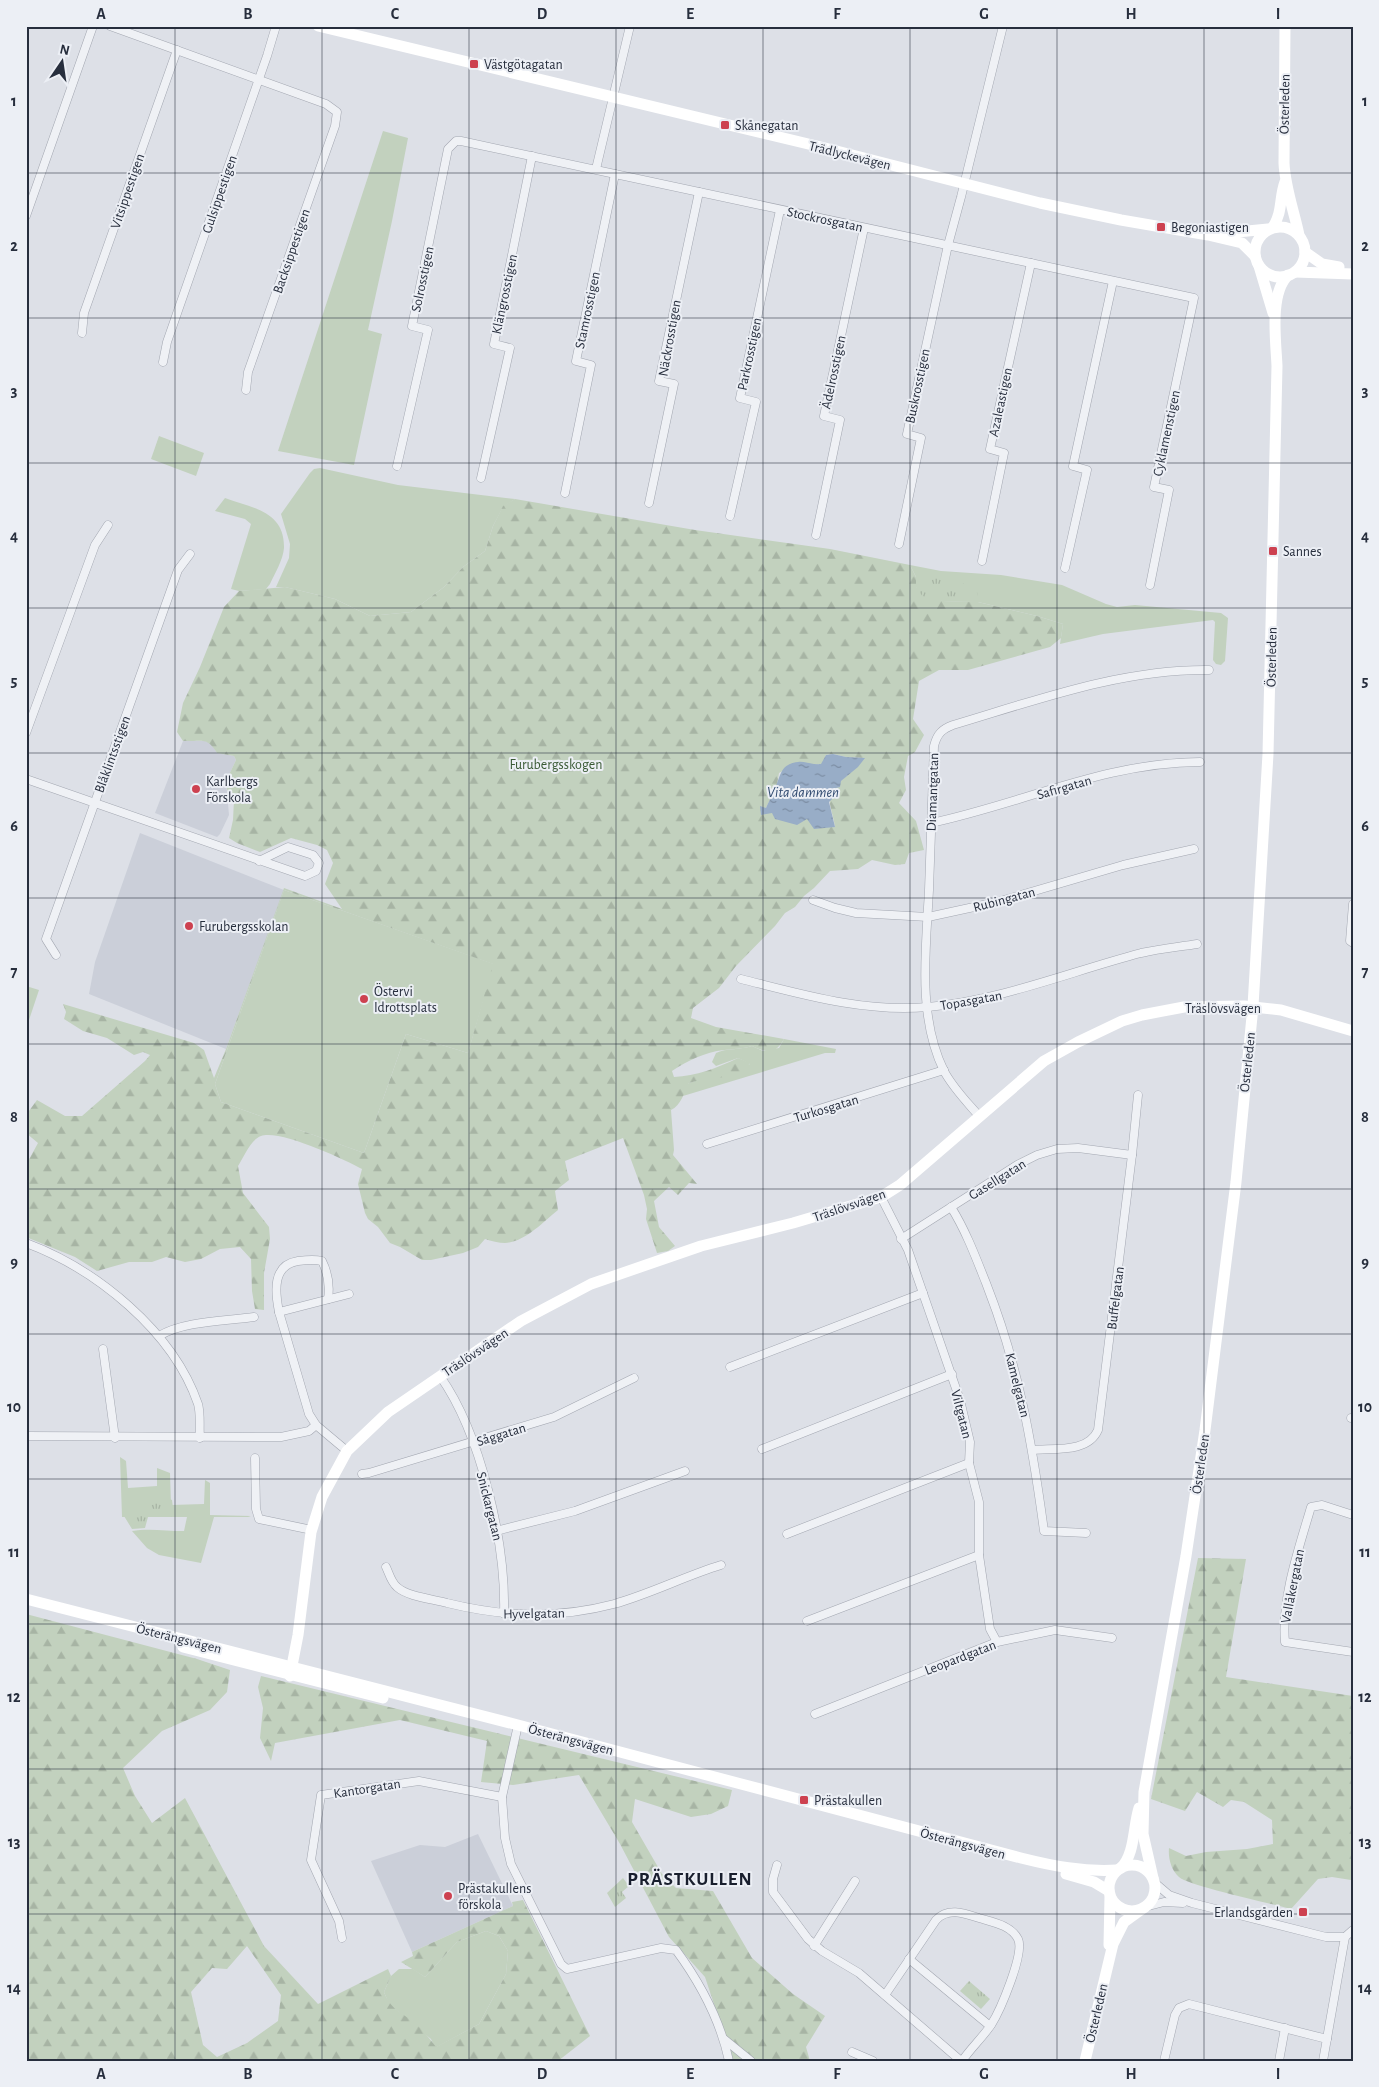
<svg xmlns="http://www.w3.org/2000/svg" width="1379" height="2087" viewBox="0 0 1379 2087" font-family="'Alegreya Sans',sans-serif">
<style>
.built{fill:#cbcfd9}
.grass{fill:#c2d1be}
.forest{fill:url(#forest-firs);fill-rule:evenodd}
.park{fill:url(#park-tufts)}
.water{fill:url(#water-ripples)}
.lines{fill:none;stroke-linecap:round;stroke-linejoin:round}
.street-casing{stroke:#a3a7b1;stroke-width:9}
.street{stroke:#eff1f5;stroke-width:8}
.secondary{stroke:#fff;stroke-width:11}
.grid{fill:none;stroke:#272e3d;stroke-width:1;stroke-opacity:0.55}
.poi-dot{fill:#cd4150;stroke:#eceff5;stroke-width:2}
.labels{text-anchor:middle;stroke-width:4;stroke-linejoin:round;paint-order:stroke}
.poi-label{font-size:14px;fill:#272e3d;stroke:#eceff5;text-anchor:start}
.street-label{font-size:14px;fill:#272e3d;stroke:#eceff5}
.park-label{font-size:14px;fill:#395934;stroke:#eceff5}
.water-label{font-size:15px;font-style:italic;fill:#314b70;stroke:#eceff5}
.district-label{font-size:19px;font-weight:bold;letter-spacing:1px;fill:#191f2e;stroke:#eceff5}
.neatline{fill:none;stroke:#272e3d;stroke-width:2}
.grid-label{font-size:16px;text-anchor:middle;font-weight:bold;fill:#272e3d}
</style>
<defs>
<pattern id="forest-firs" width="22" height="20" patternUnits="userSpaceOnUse" patternTransform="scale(1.25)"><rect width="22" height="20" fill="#c2d1be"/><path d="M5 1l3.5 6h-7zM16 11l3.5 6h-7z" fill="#a7b4a4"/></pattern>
<pattern id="park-tufts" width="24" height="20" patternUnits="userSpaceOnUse" patternTransform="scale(1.25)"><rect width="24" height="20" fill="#c2d1be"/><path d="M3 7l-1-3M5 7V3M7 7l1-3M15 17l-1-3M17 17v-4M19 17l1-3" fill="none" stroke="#a7b4a4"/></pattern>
<pattern id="water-ripples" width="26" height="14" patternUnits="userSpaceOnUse" patternTransform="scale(1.25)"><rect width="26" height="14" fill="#98adc7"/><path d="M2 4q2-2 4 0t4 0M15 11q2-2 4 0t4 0" fill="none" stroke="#7c8da3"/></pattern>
</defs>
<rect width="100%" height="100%" fill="#dde0e7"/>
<g class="built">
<polygon points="183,741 205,741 211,743 217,753 234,756 236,760 226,781 229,815 220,834 217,837 155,813"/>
<polygon points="140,833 284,890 226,1049 89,994 95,962"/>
<polygon points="478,1834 513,1906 412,1952 371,1861 420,1845 445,1847"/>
</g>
<g class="grass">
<polygon points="383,131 408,138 392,221 368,330 382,334 354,465 278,451"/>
<polygon points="159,436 204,453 196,476 151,459"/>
<polygon points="320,468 398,485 515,499 503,507 493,526 485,551 463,567 444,587 411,612 370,616 335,599 285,587 276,587 289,558 290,544 281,514 310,473 314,469"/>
<path d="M225 498C252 508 285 511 284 548 283 560 275 573 270 584L266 589 239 591 231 589 251 524 245 519 215 511Z"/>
<polygon points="910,565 941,571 1001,575 1062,585 1106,604 1117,607 1135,605 1221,613 1228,618 1225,661 1221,665 1216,664 1213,660 1215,622 1213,620 1103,634 1060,644 1063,624 1037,616 978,602 943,601 916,587 916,577"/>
<polygon points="284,890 494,964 468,1053 406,1034 364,1153 221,1102 215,1084"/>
<polygon points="26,986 39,990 26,1029"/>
<path d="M784 1039 836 1049 835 1053H825L683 1096 682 1091 689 1083 750 1064 738 1058 716 1066 712 1062 716 1053C726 1048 740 1050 752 1046L763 1051 779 1048Z"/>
<path d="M120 1457 126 1461 128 1488 157 1486V1468L170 1473 171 1505 204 1504 205 1480 210 1483V1515L251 1516 248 1517H214L201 1563 159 1555 147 1548 132 1531C148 1528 166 1531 184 1531L187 1517H122Z"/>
<polygon points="486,1931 499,1936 508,1951 506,1974 479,2024 435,2048 431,2039 389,2004 384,1992 391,1976 399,1969 413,1969 425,1977 457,1942"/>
</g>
<g class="forest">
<path d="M515 499 695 530 830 549 910 565 916 577V587L943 601 978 602 1037 616 1063 624 1061 638 1050 647 968 670H939L919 681 913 719 924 735 915 752 908 756 904 777 906 790 899 803 916 821 924 850 909 853 905 864 895 865 872 860 858 869 830 871 814 888 804 896 795 907 785 913 775 926 736 966 719 988 693 1008 691 1018 716 1027 784 1039C775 1055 767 1053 752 1046 742 1049 734 1049 724 1050 705 1052 687 1061 672 1071L674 1077C696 1076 717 1068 738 1058L750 1063C740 1080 707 1077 689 1083 684 1092 681 1106 671 1110L674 1150 673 1155 697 1184 689 1183 678 1195 669 1187 654 1201 659 1227 675 1246 668 1251 657 1253 646 1219 647 1209 644 1195 623 1138 565 1161 569 1180 555 1191 558 1210C543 1222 525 1242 505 1243 499 1243 491 1241 485 1239L478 1247 463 1253 431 1260H422L400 1247 390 1243 378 1227 368 1219 365 1213 358 1184 362 1169C344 1159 279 1129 261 1136 250 1140 244 1157 238 1166L243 1193 269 1227 270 1239 264 1273V1310L255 1309 252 1291 251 1259 240 1247 220 1249 201 1259 185 1262 166 1257 152 1262H129L97 1271 75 1257 26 1237V1165L38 1143 26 1133V1115L37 1100 65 1116H82L145 1061 150 1055 143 1052 134 1055 107 1038 83 1031 64 1019 66 1012 63 1004 194 1043 204 1050 214 1078 226 1049 284 888 342 909 325 884 333 863 327 850 317 845 291 838 260 852 237 843 229 838 233 820 234 800 228 797 226 781 236 760 234 756 217 753C207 736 201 742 183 741L177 732 183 703 200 667 224 607 239 591 285 587 335 599 370 616 411 612 444 587 463 567 485 551 493 526 503 506ZM833 754 846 757 864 758C855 773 827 785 830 804 831 811 834 819 835 827L807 819 773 813 766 808 777 785 779 773 799 762 812 765 822 764 826 755ZM284 890 493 964 468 1053 406 1034 364 1153 221 1102 215 1084Z"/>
<path d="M1198 1558 1246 1559 1226 1677 1353 1696V1868L1351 1880 1332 1877 1318 1879 1291 1909C1273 1904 1189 1886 1179 1877 1171 1870 1168 1858 1169 1848L1186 1856 1206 1852 1247 1849 1273 1844 1272 1820 1244 1802 1231 1800 1223 1807 1197 1792 1185 1811 1151 1799Z"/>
<path d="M26 1614 197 1659 230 1670 227 1692 210 1710 162 1731 123 1768 135 1796 152 1823 185 1798 264 1946 318 2004 388 1969 391 1976 384 1992C391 2010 400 2011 415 2023 423 2030 430 2039 436 2047L479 2024 506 1974 508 1951 499 1936 486 1931 457 1942 425 1977 401 1962 413 1956 412 1952 513 1906 512 1902 523 1900 590 2036 558 2061H26ZM247 1946 281 1995 278 2021 247 2043 217 2057 203 2045 191 1992 212 1968 227 1969Z"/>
<polygon points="261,1676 732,1790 728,1806 711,1814 691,1817 635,1799 632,1822 662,1874 676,1888 713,1891 752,1958 793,1994 825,2016 806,2047 810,2061 733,2061 705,1977 669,1937 620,1844 579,1775 513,1785 481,1782 487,1741 400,1720 275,1743 271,1761 260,1738 263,1708 258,1687"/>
</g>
<g class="park">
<polygon points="932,577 969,585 977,591 978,602 943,601 923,597 916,587 923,579"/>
<polygon points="157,1497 165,1497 172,1500 174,1516 148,1517 145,1528 132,1529 124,1516 140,1517 140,1508 142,1502 155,1500"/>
<polygon points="623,1878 629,1886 622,1892 626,1898 615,1907 607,1893"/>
<polygon points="969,1981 990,1999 981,2009 960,1991"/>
</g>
<path class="water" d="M833 754 846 757 865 758 858 767 841 781 840 787 832 789 834 797 829 802 835 827 814 829 807 819 797 825 775 819 772 813 761 815 760 806 766 808C769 801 774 793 776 786 781 774 781 764 798 762 805 761 812 765 821 764L826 755Z"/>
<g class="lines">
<defs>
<g id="street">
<polyline points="110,26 326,104 337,112 335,126 248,372 246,390"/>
<polyline points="596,169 630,26"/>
<polyline points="26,216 93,26"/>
<polyline points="82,333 84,313 177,50"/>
<polyline points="163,362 167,342 267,56 276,26"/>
<polyline points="397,466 428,330 412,326 448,149 456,141 461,141 1194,298 1154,487 1169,490 1150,585"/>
<polyline points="481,478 510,348 494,344 532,156"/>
<polyline points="565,493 591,365 576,361 615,174"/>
<polyline points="649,503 674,384 659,381 699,192"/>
<polyline points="730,516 756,402 740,398 780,210"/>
<polyline points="816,535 840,420 824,416 864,228"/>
<polyline points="899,544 921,438 907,434 948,245 961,197 1003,26"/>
<polyline points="982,561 1004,453 990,449 1031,263"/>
<polyline points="1065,568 1087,470 1073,466 1113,281"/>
<polyline points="26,733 95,545 108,525"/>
<polyline points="26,779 305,876 316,871 319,863 313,855 288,847 259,861"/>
<path d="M931 823C1021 804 1107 762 1200 762"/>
<polyline points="813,900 835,908 856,913 928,917 997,902 1123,865 1194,849"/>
<polyline points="1353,904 1350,941 1353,943"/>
<polyline points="56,955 46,939 178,570 190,554"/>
<path d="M741 979C801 994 865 1013 928 1007 1002 1000 1069 972 1141 953 1159 949 1178 947 1197 944"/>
<path d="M979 1116C967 1102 953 1088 944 1071 917 1016 926 949 929 890 931 842 932 794 934 746 937 734 942 729 953 725 1037 700 1121 669 1209 670"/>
<polyline points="707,1144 944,1070"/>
<polyline points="881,1197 908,1250 960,1400 970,1442 969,1463 979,1502 979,1555 990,1629 997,1642"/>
<path d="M951 1207C966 1231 976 1258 986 1283 1019 1367 1032 1442 1044 1531L1086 1533"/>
<polyline points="901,1239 1017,1165 1037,1155 1057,1149 1078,1148 1132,1155"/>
<path d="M26 1243C96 1269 173 1331 198 1404 201 1414 199 1428 200 1438"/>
<path d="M279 1312C275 1292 272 1265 298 1261 306 1260 314 1259 322 1261 328 1273 330 1286 328 1299"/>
<path d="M159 1336C183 1321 226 1321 254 1317"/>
<polyline points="103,1349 115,1438"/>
<polyline points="730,1367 923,1293"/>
<path d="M440 1376C481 1434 506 1543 504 1614"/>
<polyline points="1351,1418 1353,1418"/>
<polyline points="316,1425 309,1414 279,1312 349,1294"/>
<polyline points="26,1436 281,1437 309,1431 316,1425 347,1451"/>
<polyline points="762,1449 952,1374"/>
<path d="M1033 1450C1055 1448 1088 1453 1098 1430L1132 1155 1138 1095"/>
<polyline points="255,1458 256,1509 259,1519 312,1530"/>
<polyline points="362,1474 369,1473 554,1417 634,1378"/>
<path d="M1353 1515 1322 1505 1311 1507C1299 1548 1281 1599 1285 1642L1353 1652"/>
<polyline points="496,1531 575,1511 685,1471"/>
<polyline points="787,1534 969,1463"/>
<path d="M386 1567C389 1573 391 1582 397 1587 408 1597 433 1599 447 1603 504 1617 557 1619 614 1604 650 1594 685 1576 721 1565"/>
<polyline points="807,1621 979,1555"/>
<polyline points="815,1714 997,1642 1055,1630 1112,1638"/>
<path d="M518 1725 502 1797 505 1838 511 1864 561 1964 567 1969 661 1948 676 1950C701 1984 720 2019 729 2061"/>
<polyline points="777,1865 773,1879 773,1892 808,1939 822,1951 859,1973 961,2061"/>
<polyline points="1155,1883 1169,1895 1192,1903 1326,1937 1345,1937 1353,1930"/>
<polyline points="1145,1907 1164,1902 1183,1903"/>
<polyline points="342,1938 339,1921 311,1860 321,1795 419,1781 502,1797"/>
<polyline points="814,1946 855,1881"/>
<polyline points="909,1959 990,2026"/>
<path d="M885 1995 936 1920C948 1907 964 1913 979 1918 992 1922 1011 1925 1018 1939 1025 1953 1000 2011 991 2025 982 2038 971 2048 962 2061"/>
<polyline points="724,2039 751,2061"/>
<polyline points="852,2052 873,2061"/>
<polyline points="1164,2061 1175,2015 1179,2008 1189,2004 1327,2039"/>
<polyline points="1279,2061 1285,2028"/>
<polyline points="1323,2061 1345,1937"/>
</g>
</defs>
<use href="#street" class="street-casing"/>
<use href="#street" class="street"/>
<g class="secondary">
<polyline points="318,26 825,148 1040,203 1121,220 1208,235 1242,243 1255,256"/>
<path d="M1285 26 1284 163C1285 187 1294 211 1299 235"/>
<circle cx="1280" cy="252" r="25"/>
<path d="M1273 227C1283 211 1279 198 1285 182"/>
<polyline points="1217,234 1268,229"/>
<polyline points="1305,252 1322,264 1339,267"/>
<polyline points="1259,266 1273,313"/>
<polyline points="1295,272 1353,274"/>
<path d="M26 1599 518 1725 1021 1858C1053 1866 1083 1872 1117 1870"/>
<polyline points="183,1647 383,1698"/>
<polyline points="290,1676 298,1635 311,1532 322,1497 347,1451 388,1412 521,1321 591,1284 701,1246 793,1223 881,1197 900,1185 1044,1061 1078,1042 1122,1021 1142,1015 1184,1007 1244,1006 1281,1010 1353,1031"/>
<circle cx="1132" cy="1888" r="23"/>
<path d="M1121 1868C1135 1854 1133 1827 1139 1808"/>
<polyline points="1066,1874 1094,1882 1109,1891"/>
<path d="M1153 1878 1143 1834 1144 1792 1186 1556 1205 1430 1236 1182 1253 1006 1268 754 1277 366C1276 341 1269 294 1288 275"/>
<polyline points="1109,1945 1110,1896"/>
<polyline points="1085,2061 1113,1944 1124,1922 1142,1909"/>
</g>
</g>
<path class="grid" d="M175 26V2061M322 26V2061M469 26V2061M616 26V2061M763 26V2061M910 26V2061M1057 26V2061M1204 26V2061M26 173H1353M26 318H1353M26 463H1353M26 608H1353M26 753H1353M26 898H1353M26 1044H1353M26 1189H1353M26 1334H1353M26 1479H1353M26 1624H1353M26 1769H1353M26 1914H1353"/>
<g class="poi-dot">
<rect x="469" y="59" width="10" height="10" rx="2.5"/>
<rect x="720" y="120" width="10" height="10" rx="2.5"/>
<rect x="1156" y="222" width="10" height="10" rx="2.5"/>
<rect x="1268" y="546" width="10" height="10" rx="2.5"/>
<circle cx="196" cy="789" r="5"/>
<circle cx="189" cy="926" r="5"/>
<circle cx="364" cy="999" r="5"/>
<rect x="799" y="1795" width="10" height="10" rx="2.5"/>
<circle cx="448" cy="1896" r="5"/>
<rect x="1298" y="1907" width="10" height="10" rx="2.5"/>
</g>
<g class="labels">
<g class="poi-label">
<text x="484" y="69">Västgötagatan</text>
<text x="735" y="130">Skånegatan</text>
<text x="1171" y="232">Begoniastigen</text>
<text x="1283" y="556">Sannes</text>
<text x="206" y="786">Karlbergs<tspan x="206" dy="16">Förskola</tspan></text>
<text x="199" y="931">Furubergsskolan</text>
<text x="374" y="996">Östervi<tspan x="374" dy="16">Idrottsplats</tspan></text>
<text x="814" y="1805">Prästakullen</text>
<text x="458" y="1893">Prästakullens<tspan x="458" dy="16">förskola</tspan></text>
<text x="1293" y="1917" text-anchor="end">Erlandsgården</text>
</g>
<g class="street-label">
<text transform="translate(1284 104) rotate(-89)" y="5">Österleden</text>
<text transform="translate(850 155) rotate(14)" y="5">Trädlyckevägen</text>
<text transform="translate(127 191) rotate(-71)" y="5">Vitsippestigen</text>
<text transform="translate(219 194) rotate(-71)" y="5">Gulsippestigen</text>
<text transform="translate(825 219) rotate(12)" y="5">Stockrosgatan</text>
<text transform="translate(291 251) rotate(-71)" y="5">Backsippestigen</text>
<text transform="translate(422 279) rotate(-78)" y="5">Solrosstigen</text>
<text transform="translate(504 294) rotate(-78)" y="5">Klängrosstigen</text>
<text transform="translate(587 310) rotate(-78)" y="5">Stamrosstigen</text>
<text transform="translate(669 338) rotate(-80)" y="5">Näckrosstigen</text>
<text transform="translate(749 354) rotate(-78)" y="5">Parkrosstigen</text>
<text transform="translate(833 372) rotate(-78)" y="5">Ädelrosstigen</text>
<text transform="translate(917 386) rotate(-78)" y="5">Buskrosstigen</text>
<text transform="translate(1000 402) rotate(-78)" y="5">Azaleastigen</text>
<text transform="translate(1166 433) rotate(-78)" y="5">Cyklamenstigen</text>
<text transform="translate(1271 657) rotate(-89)" y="5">Österleden</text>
<text transform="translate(112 754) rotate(-70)" y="5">Blåklintsstigen</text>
<text transform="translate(1064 787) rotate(-16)" y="5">Safirgatan</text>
<text transform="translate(932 792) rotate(-88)" y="5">Diamantgatan</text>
<text transform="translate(1004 899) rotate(-15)" y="5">Rubingatan</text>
<text transform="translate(971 1000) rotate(-10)" y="5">Topasgatan</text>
<text x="1223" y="1013">Träslövsvägen</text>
<text transform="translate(1247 1062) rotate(-84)" y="5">Österleden</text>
<text transform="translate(826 1108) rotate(-17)" y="5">Turkosgatan</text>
<text transform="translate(997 1179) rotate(-32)" y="5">Gasellgatan</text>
<text transform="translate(849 1205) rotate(-19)" y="5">Träslövsvägen</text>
<text transform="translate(1115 1298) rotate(-83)" y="5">Buffelgatan</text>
<text transform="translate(475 1352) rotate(-34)" y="5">Träslövsvägen</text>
<text transform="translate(1018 1385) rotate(76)" y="5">Kamelgatan</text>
<text transform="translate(962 1414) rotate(76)" y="5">Viltgatan</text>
<text transform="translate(501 1434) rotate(-17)" y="5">Såggatan</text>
<text transform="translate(1200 1464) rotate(-82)" y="5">Österleden</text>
<text transform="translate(490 1506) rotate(76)" y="5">Snickargatan</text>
<text transform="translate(1292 1586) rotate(-79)" y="5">Vallåkergatan</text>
<text transform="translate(534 1613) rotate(-1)" y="5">Hyvelgatan</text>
<text transform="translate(179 1638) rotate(14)" y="5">Österängsvägen</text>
<text transform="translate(960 1657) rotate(-21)" y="5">Leopardgatan</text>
<text transform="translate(571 1739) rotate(15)" y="5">Österängsvägen</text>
<text transform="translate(367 1788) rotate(-9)" y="5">Kantorgatan</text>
<text transform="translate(963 1843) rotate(15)" y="5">Österängsvägen</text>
<text transform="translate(1096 2013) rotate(-77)" y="5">Österleden</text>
</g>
<g class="park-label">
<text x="556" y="769">Furubergsskogen</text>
</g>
<g class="water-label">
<text x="803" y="797">Vita dammen</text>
</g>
<g class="district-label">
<text x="690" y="1885">PRÄSTKULLEN</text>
</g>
</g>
<rect width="1379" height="2087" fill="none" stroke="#eceff5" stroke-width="55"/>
<g transform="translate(62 62) rotate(13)" stroke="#eceff5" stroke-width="4" paint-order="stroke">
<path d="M0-4L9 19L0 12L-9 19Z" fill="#272e3d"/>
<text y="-8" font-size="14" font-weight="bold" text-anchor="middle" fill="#272e3d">N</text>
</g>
<rect x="28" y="28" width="1324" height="2032" class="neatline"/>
<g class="grid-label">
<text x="101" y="19">A</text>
<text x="248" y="19">B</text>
<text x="395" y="19">C</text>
<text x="542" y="19">D</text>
<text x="690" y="19">E</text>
<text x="837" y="19">F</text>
<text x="984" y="19">G</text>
<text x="1131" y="19">H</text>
<text x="1278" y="19">I</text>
<text x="14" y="106">1</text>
<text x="1365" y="106">1</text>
<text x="14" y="251">2</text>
<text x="1365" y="251">2</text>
<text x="14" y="396">3</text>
<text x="1365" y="396">3</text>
<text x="14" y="541">4</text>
<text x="1365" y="541">4</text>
<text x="14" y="686">5</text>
<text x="1365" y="686">5</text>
<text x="14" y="831">6</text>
<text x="1365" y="831">6</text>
<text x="14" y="977">7</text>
<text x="1365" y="977">7</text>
<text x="14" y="1122">8</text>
<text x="1365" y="1122">8</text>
<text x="14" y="1267">9</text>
<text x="1365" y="1267">9</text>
<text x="14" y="1412">10</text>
<text x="1365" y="1412">10</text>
<text x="14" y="1557">11</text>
<text x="1365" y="1557">11</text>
<text x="14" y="1702">12</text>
<text x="1365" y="1702">12</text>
<text x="14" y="1847">13</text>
<text x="1365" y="1847">13</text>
<text x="14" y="1993">14</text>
<text x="1365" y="1993">14</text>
<text x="101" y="2079">A</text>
<text x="248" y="2079">B</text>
<text x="395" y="2079">C</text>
<text x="542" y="2079">D</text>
<text x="690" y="2079">E</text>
<text x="837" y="2079">F</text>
<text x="984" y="2079">G</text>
<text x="1131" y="2079">H</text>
<text x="1278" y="2079">I</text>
</g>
</svg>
